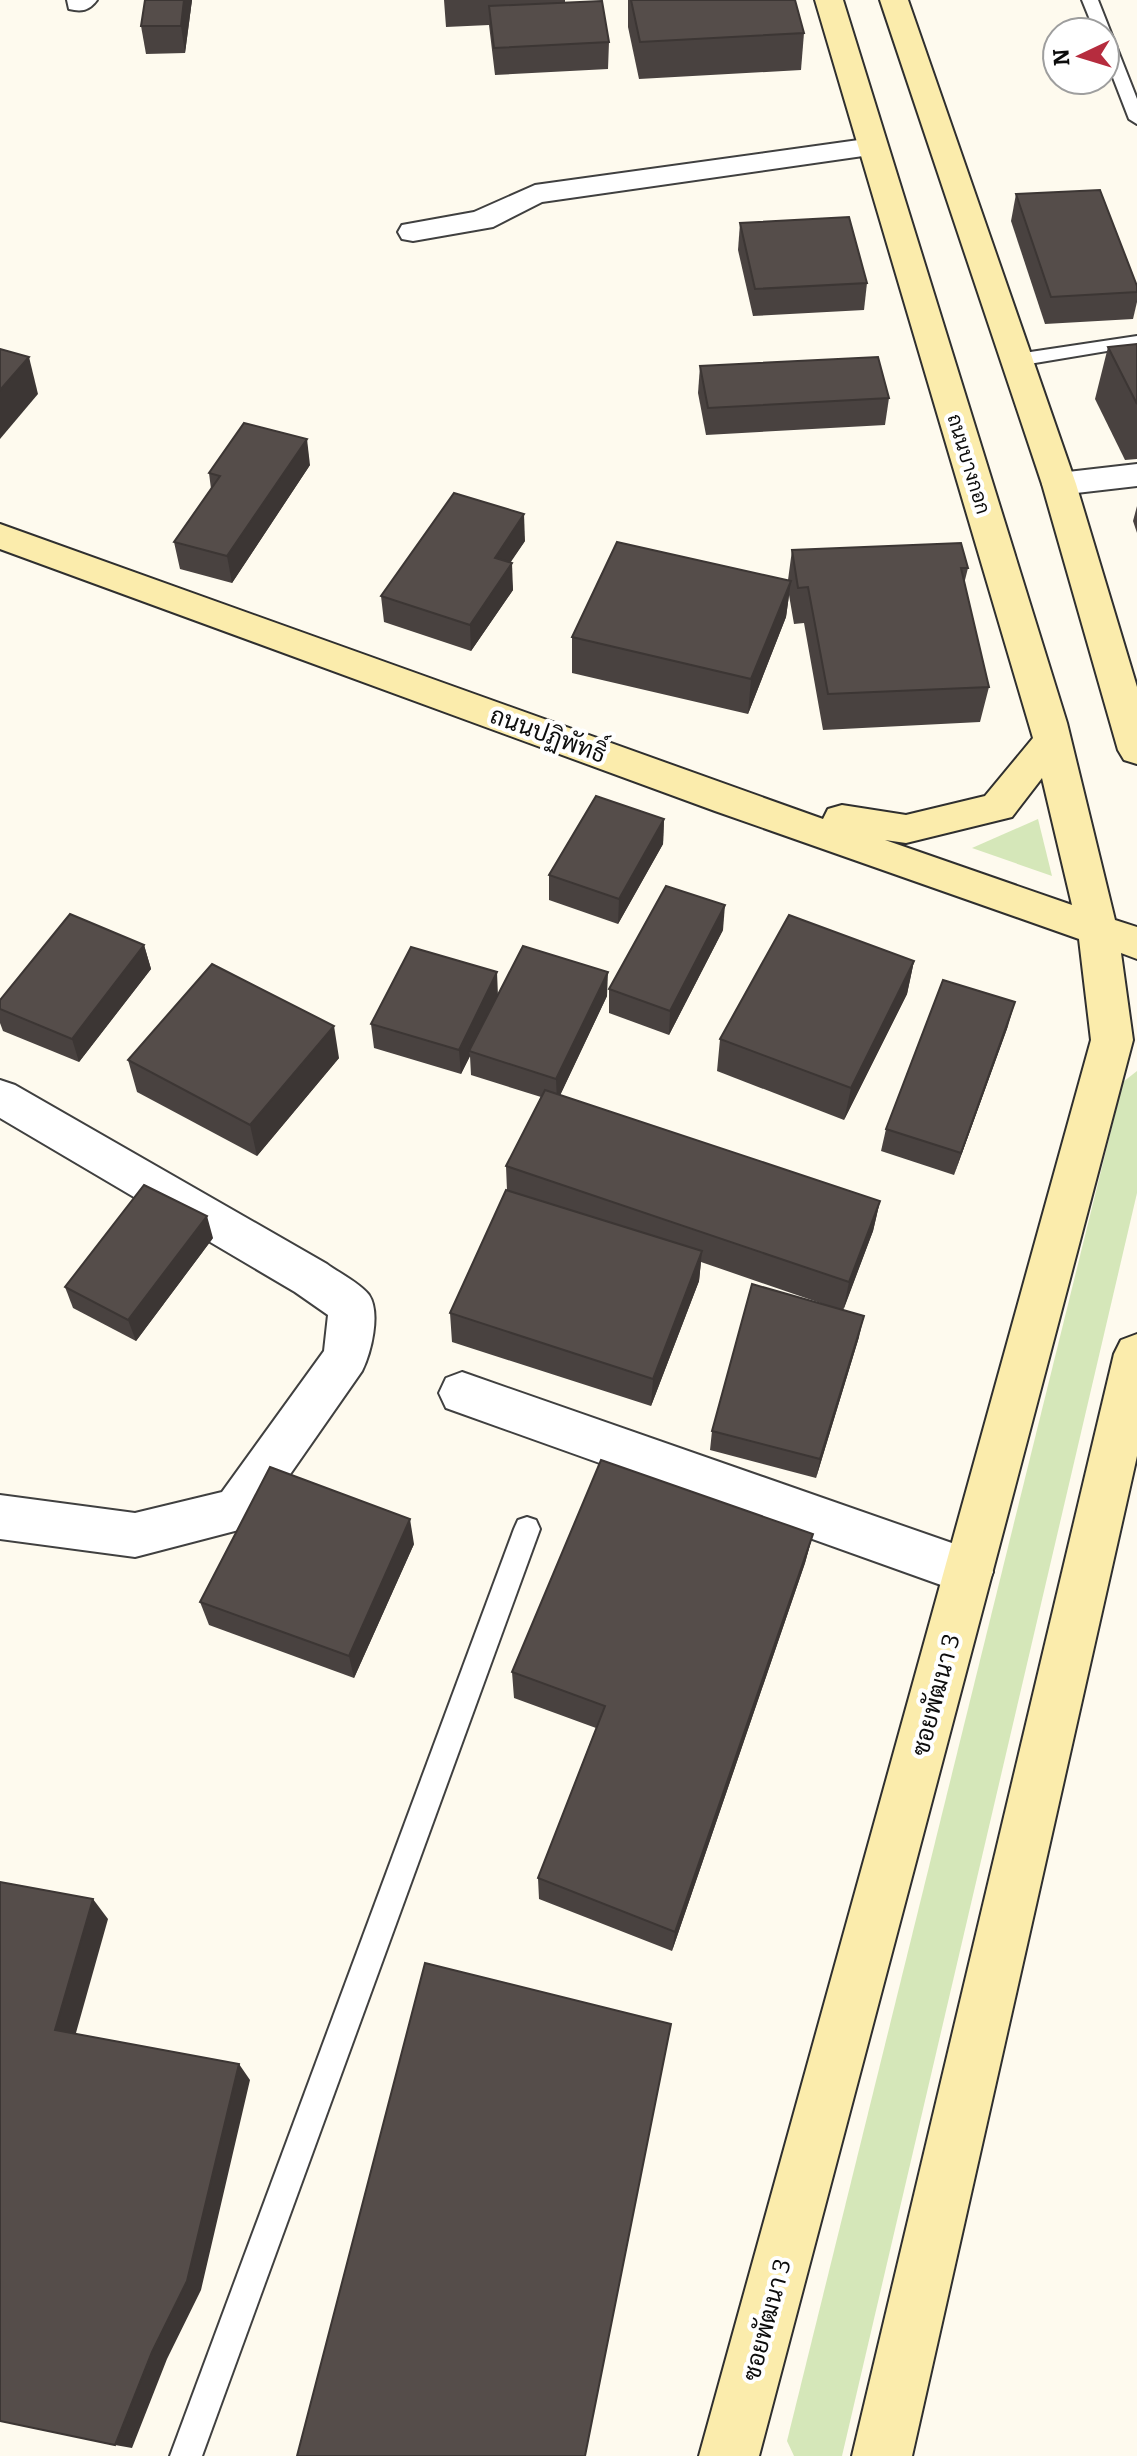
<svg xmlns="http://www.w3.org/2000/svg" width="1137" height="2456" viewBox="0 0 1137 2456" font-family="Bitter,Sarabun,serif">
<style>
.green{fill:#d5e7b9}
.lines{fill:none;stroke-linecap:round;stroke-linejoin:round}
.lane-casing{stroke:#404040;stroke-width:4}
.street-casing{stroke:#404040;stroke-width:4}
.secondary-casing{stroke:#2f2f2f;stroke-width:4}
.lane{fill:#fff;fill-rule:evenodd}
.street{fill:#fff;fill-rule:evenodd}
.secondary{fill:#fbecac;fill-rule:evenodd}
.wall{fill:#494240}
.shaded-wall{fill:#3c3634}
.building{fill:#554d4a;stroke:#3c3634;stroke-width:2}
.labels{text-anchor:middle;stroke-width:8;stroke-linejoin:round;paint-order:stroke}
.far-street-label{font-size:20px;fill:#0d0d0d;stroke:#fff}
.street-label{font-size:24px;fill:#0d0d0d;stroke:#fff}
</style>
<rect width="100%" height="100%" fill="#fefaee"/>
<g class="green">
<polygon points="1038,819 1052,876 972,848"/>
<polygon points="1137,1071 1137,1193 842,2456 794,2456 787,2441 1123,1082"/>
</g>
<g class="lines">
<defs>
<g id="lane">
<polygon points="1082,0 1098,0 1137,99 1137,124 1129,119 1105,57 1105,32 1095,32"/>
<polygon points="1137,336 1137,346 1017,366 1008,360 1017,354"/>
<polygon points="527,1517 536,1520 540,1529 202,2456 170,2456 514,1529 518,1520"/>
</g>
<g id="street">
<path d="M67 0H97C89 11 81 12 69 9Z"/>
<polygon points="873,138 884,141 888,147 884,153 542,202 493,227 413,241 402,239 398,232 402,225 474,212 535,185"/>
<polygon points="1137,464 1137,486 1059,495 1047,492 1042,484 1047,476 1059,473"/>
<path d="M0 1080 15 1085 327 1264C339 1273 360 1283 369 1295 381 1313 371 1353 362 1371L254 1526 135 1557 0 1539V1495L135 1513 222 1492 324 1351 328 1315 295 1292 0 1118Z"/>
<polygon points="462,1372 969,1549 986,1556 993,1572 986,1588 969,1595 446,1408 439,1393 446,1378"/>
</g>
<g id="secondary">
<path d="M815 0H843L1067 723 1115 920 1137 927V959L1121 953 1133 1040 759 2456H699L1091 1040 1079 939 715 811 0 549V524L823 819 828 809 842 805 906 815 985 796 1033 738ZM1042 778 1072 905 885 840 906 843 1012 817Z"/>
<polygon points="880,0 908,0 1076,484 1137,687 1137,764 1124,760 1118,750 1042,484"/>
<polygon points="1137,1334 1137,1456 912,2456 852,2456 1114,1354 1121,1340"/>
</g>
</defs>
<use href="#lane" class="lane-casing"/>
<use href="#street" class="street-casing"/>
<use href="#secondary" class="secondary-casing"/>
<use href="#lane" class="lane"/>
<use href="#street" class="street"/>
<use href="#secondary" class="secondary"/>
</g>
<g class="wall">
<polygon points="145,0 192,0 185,53 146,54 141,26"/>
<polygon points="444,0 565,0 565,3 609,42 608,69 495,75 489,25 446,27"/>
<polygon points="628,0 795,0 804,33 801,70 639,79 628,27"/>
<polygon points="1016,194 1137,286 1137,302 1133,319 1045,324 1011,221"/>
<polygon points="740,223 867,283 864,310 753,316 738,250"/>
<polygon points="1137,344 1137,459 1125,460 1095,399 1108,347"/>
<polygon points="700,366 889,398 885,425 706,435 698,393"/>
<polygon points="310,465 232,583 180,569 174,542 211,489 209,473"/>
<polygon points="1137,506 1137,533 1133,521"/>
<polygon points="525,541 510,562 513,590 471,651 384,622 381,596"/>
<polygon points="792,550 968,568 964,584 989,687 980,722 823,730 804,623 794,624 789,595 786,617 748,714 572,673 572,637 788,580"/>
<polygon points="664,819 663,844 618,924 549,900 549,875"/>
<polygon points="723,930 669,1035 609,1013 609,989"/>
<polygon points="144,945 151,969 79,1062 3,1031 0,1023 0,1000"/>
<polygon points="914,961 907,994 844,1120 717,1071 720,1039"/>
<polygon points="498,994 607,996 560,1095 880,1201 873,1231 843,1310 859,1337 816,1478 710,1450 712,1431 829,1306 701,1262 699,1281 651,1406 452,1342 450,1313 507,1191 506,1166 541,1097 471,1075 470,1056 461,1074 374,1048 371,1024"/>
<polygon points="1008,1026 954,1175 881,1151 886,1129"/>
<polygon points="339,1058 257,1156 137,1092 128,1060"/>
<polygon points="213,1238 136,1341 73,1308 65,1287"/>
<polygon points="813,1534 805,1563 672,1951 539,1899 538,1878 596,1728 514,1698 512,1672"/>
<polygon points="414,1544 354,1678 209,1625 200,1602"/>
</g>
<g class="shaded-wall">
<polygon points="184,0 192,0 185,53 181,26"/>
<polygon points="29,357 38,394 0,439 0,390"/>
<polygon points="307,439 310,465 232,583 227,556"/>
<polygon points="524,514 525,541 496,584 495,558"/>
<polygon points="512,563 513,590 471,651 470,625"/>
<polygon points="791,581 786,617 748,714 751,679"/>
<polygon points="664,819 663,844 618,924 619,899"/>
<polygon points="725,905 723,930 669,1035 670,1011"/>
<polygon points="144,945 151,969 79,1062 72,1039"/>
<polygon points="914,961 907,994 844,1120 851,1088"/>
<polygon points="497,972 498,996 469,1051 470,1056 461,1074 459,1050"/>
<polygon points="608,972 607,996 557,1102 556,1079"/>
<polygon points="1015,1002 1008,1026 954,1175 961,1153"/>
<polygon points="334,1026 339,1058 257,1156 250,1125"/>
<polygon points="880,1201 873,1231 843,1311 849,1282"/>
<polygon points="207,1216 213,1238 136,1341 128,1320"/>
<polygon points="702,1251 699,1281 651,1406 653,1379"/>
<polygon points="864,1316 859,1337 816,1478 820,1459"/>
<polygon points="410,1519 414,1544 354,1678 349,1656"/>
<polygon points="813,1534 805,1563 672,1951 675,1932"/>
<polygon points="93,1899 108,1919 72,2047 55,2030"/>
<polygon points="239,2064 250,2080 201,2290 167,2359 132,2448 115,2445"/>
</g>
<g class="building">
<polygon points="145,0 184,0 181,26 141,26"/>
<polygon points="631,0 795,0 804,33 640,42"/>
<polygon points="602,1 609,42 494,48 489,6"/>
<polygon points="1100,190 1137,286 1137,292 1051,297 1016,194"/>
<polygon points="849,217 867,283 755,289 740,223"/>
<polygon points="1137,344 1137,404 1108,347"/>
<polygon points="0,349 29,357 0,390"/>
<polygon points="878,357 889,398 708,408 700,366"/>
<polygon points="244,423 307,439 227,556 174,542 220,476 209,473"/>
<polygon points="454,493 524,514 495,558 512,563 470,625 381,596"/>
<polygon points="617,542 791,581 751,679 572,637"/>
<polygon points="961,543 968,568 961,568 989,687 828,694 808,587 798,588 792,550"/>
<polygon points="596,796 664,819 619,899 549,875"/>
<polygon points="666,886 725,905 670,1011 609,989"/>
<polygon points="70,914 144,945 72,1039 0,1009 0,1000"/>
<polygon points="789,915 914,961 851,1088 720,1039"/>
<polygon points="523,946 608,972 556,1079 469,1051"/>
<polygon points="411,947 497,972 459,1050 371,1024"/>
<polygon points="212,964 334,1026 250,1125 128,1060"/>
<polygon points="943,980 1015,1002 961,1153 886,1129"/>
<polygon points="545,1090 880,1201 849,1282 506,1166"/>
<polygon points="144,1185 207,1216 128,1320 65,1287"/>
<polygon points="506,1190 702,1251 653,1379 450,1313"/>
<polygon points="752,1284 864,1316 820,1459 712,1431"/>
<polygon points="601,1460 813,1534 675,1932 538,1878 605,1706 512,1672"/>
<polygon points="270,1467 410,1519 349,1656 200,1602"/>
<polygon points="0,1882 93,1899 55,2030 239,2064 187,2281 152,2352 115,2445 0,2421"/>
<polygon points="425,1963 671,2024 585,2456 297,2456"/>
</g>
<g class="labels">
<g class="far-street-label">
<text transform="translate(969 464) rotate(73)" y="7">ถนนบางกอก</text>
</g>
<g class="street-label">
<text transform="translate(548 735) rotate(20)" y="8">ถนนปฏิพัทธิ์</text>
<text transform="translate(936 1695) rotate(-75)" y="8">ซอยพัฒนา 3</text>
<text transform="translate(767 2320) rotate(-75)" y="8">ซอยพัฒนา 3</text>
</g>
</g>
<g transform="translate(1081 56) rotate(266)"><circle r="38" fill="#ffffff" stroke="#9e9e9e" stroke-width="2"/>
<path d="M0-6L14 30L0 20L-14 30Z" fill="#b62c3e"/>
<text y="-12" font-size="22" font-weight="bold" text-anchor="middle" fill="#0d0d0d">N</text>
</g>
</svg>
